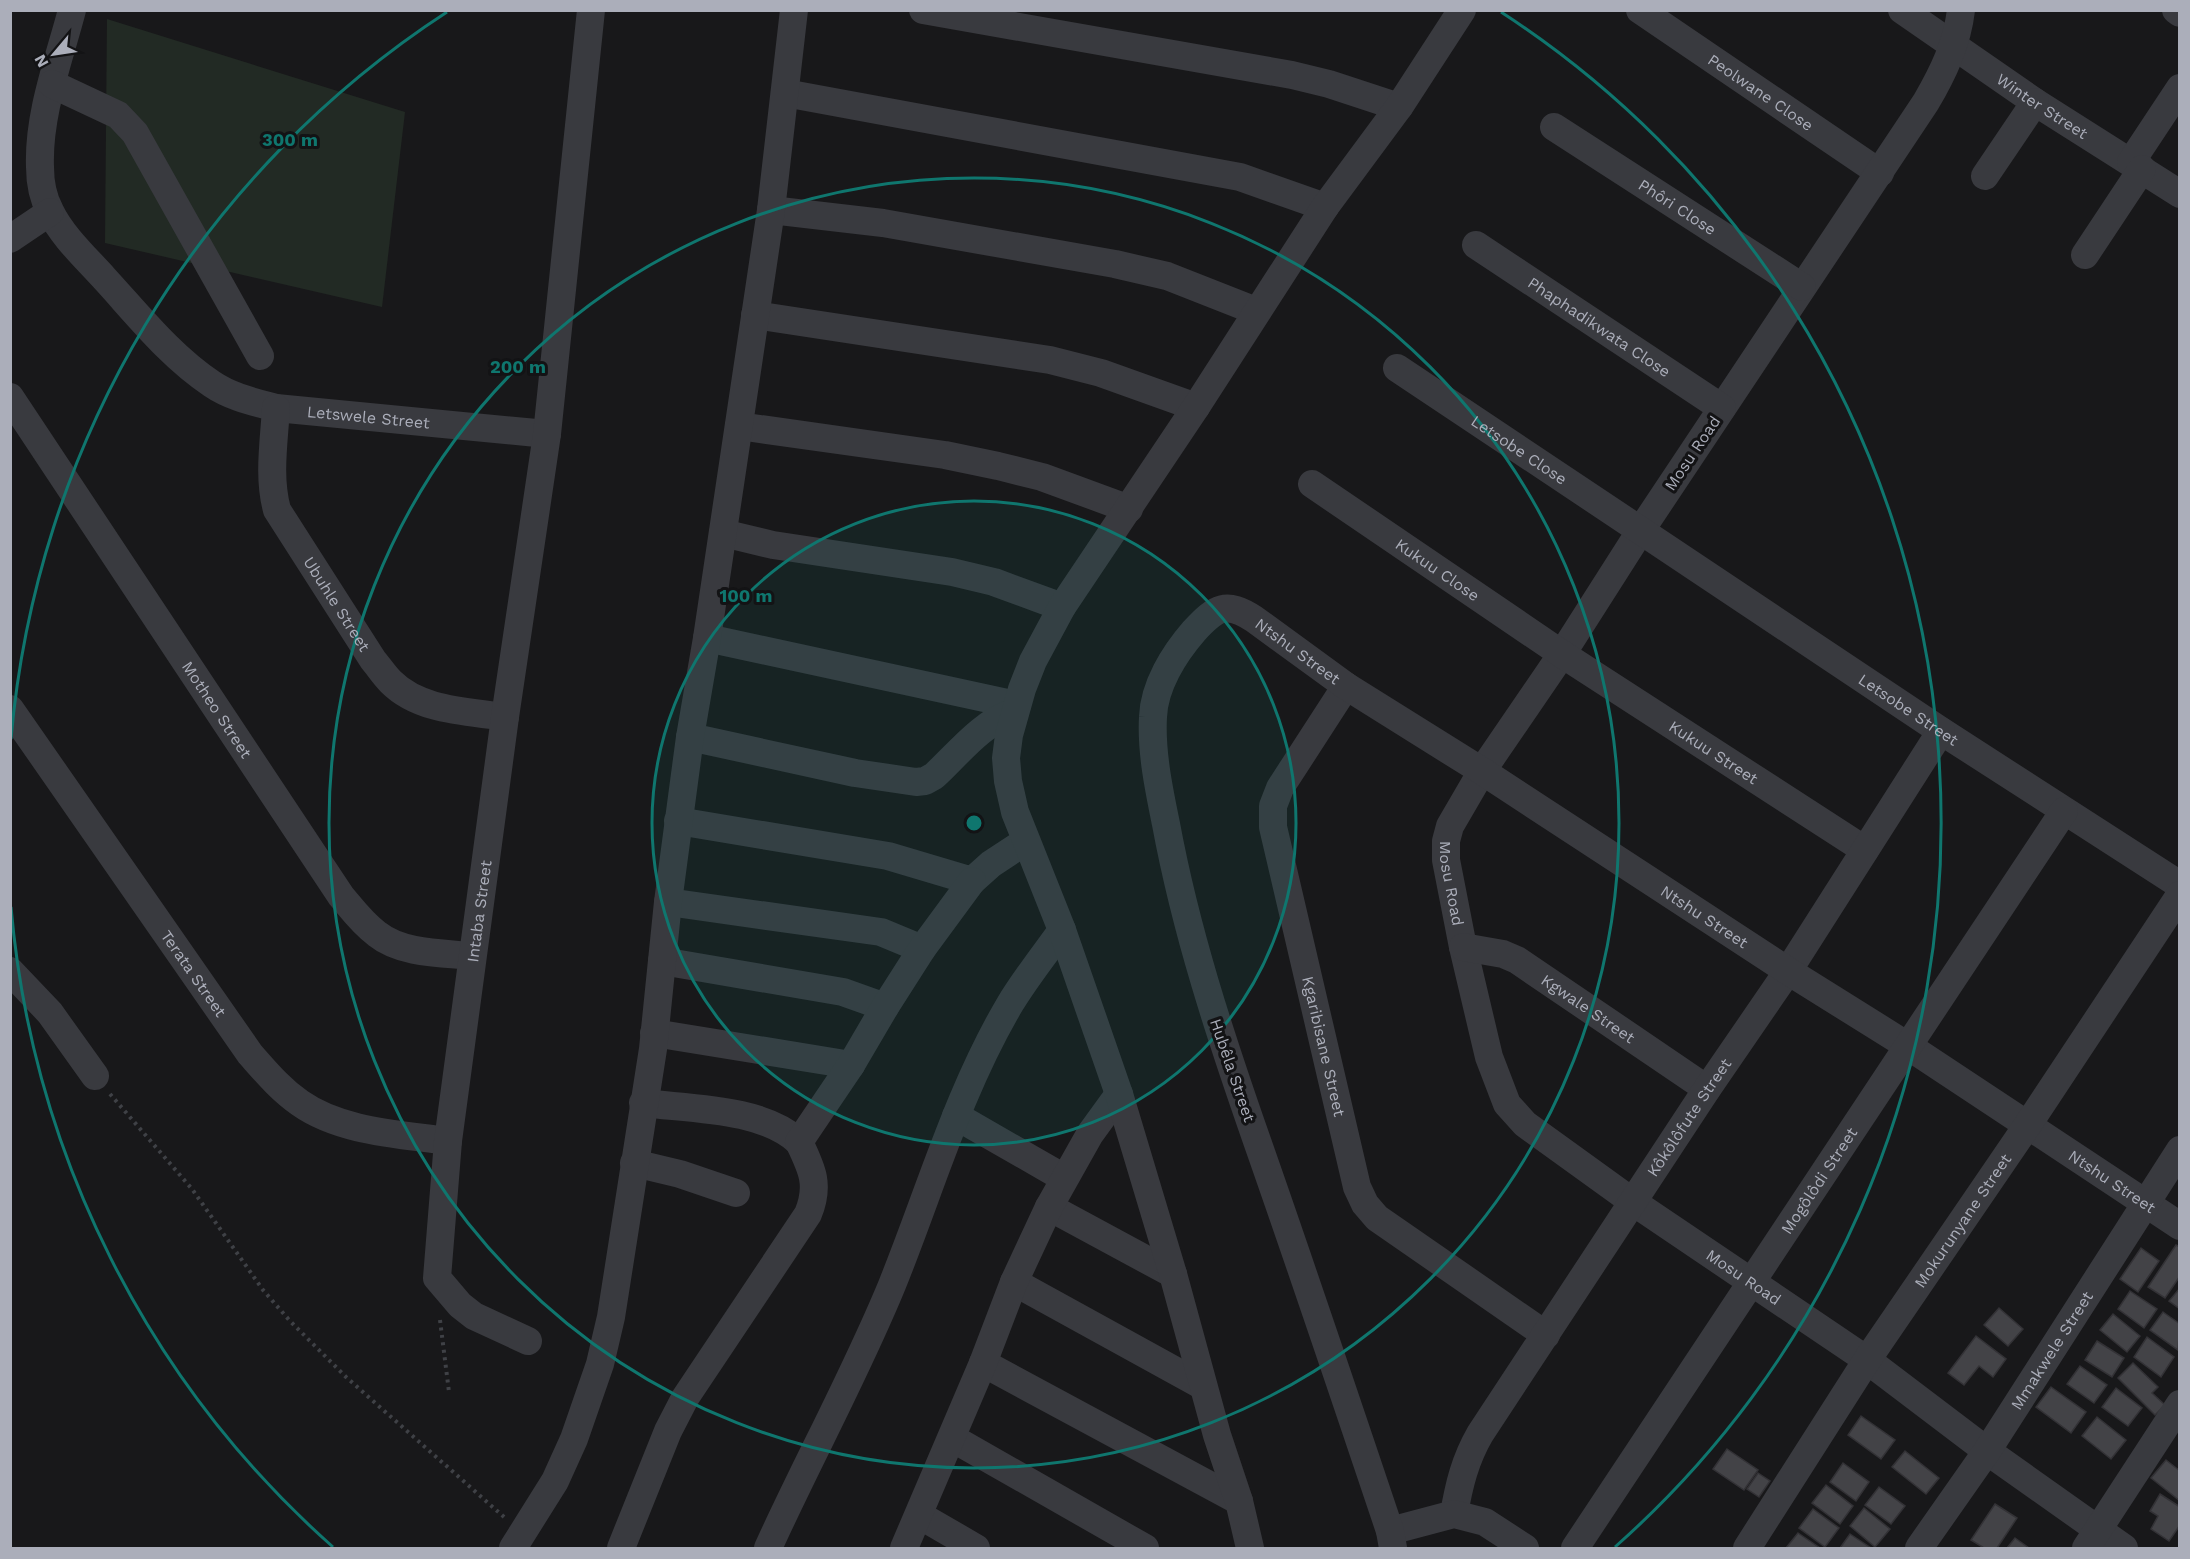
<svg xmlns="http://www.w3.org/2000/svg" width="2190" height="1559" viewBox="0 0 2190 1559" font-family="'Work Sans',sans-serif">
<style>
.green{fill:#222a24}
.building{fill:#434347;stroke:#333236;stroke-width:1.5}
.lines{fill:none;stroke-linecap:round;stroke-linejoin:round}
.path{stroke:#3f4146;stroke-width:4;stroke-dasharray:3 4.5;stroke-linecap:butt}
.minor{stroke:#393a3f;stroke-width:28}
.ring{fill:none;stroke:#0f766e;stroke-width:3}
.labels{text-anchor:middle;stroke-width:6;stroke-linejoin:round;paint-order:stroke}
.street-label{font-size:16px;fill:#abaeba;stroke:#131315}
.centre{fill:#0f766e;stroke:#131315;stroke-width:3}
.ring-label{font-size:18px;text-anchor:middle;font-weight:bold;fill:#0f766e;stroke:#131315;stroke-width:6;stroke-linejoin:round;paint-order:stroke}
</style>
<rect width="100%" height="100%" fill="#18181a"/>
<polygon class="green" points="107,19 405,112 382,307 105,243"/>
<g class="building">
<polygon points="2176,1245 2180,1247 2180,1276 2165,1298 2148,1287"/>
<polygon points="2141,1248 2159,1261 2138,1292 2120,1279"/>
<polygon points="2180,1288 2180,1309 2169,1301"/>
<polygon points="2130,1291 2157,1309 2144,1328 2118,1309"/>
<polygon points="1999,1308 2023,1329 2008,1346 1984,1325"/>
<polygon points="2163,1312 2180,1324 2178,1350 2150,1330"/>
<polygon points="2113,1314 2140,1336 2127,1352 2100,1330"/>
<polygon points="1976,1336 2006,1359 1993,1377 1979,1366 1964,1385 1948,1373"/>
<polygon points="2147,1337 2174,1357 2161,1377 2134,1357"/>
<polygon points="2097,1341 2124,1358 2112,1377 2085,1360"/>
<polygon points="2133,1363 2158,1387 2152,1393 2165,1405 2155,1415 2118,1378"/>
<polygon points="2080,1366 2107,1385 2094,1403 2067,1384"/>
<polygon points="2051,1387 2086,1412 2071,1433 2036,1407"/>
<polygon points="2116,1388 2142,1408 2128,1426 2102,1407"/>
<polygon points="1861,1416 1895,1440 1881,1459 1848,1435"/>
<polygon points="2097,1417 2126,1440 2111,1459 2082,1436"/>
<polygon points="1727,1449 1758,1470 1744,1490 1713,1469"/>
<polygon points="1905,1451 1939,1478 1926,1494 1892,1467"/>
<polygon points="2166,1460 2180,1471 2180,1501 2151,1478"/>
<polygon points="1843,1463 1869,1482 1856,1501 1830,1482"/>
<polygon points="1758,1473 1770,1481 1759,1497 1747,1489"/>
<polygon points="1826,1485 1853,1506 1840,1524 1812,1503"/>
<polygon points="1879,1487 1905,1506 1891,1524 1865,1505"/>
<polygon points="2160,1494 2180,1507 2180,1525 2169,1541 2151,1529 2158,1516 2150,1511"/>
<polygon points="1995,1504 2017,1518 1997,1548 1984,1548 1971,1540"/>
<polygon points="1864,1508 1890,1529 1875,1547 1850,1526"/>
<polygon points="1813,1509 1839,1528 1825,1547 1799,1528"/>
<polygon points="1798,1533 1820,1548 1786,1548"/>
<polygon points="1850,1534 1871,1548 1840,1548"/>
<polygon points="2015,1538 2029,1548 2007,1548"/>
</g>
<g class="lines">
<g class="path">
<polyline points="110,1094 192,1189 263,1290 290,1321 346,1377 504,1517"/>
<polyline points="440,1320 449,1392"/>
</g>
<g class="minor">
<path id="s1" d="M72 10C59 60 38 114 40 167 40 181 43 198 50 211 62 236 86 258 104 278 138 315 170 356 212 384 231 397 254 402 276 408L547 434"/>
<polyline points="923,10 1292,75 1329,84 1399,107"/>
<path id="s2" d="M1640 10 1880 173"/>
<path id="s3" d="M1902 10 2035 102 2180 194"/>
<path id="s4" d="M1961 10C1957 44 1943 73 1926 102L1641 530 1562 654 1482 771 1450 826 1446 841V860L1463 947 1489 1057 1507 1104 1525 1124 1633 1202 1867 1360 1987 1451 2124 1548"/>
<polyline points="2176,10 2180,13"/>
<polyline points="52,84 118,115 135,133 260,356"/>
<polyline points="785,93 1240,177 1325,207"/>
<path id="s5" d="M1554 127 1802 287"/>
<polyline points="2131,162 2180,88"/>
<polyline points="1985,176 2035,102"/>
<polyline points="771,210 883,223 1115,264 1167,276 1256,311"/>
<polyline points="10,239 50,212"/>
<path id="s6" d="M1476 245 1722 408"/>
<polyline points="2085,255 2142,169"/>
<polyline points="755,315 1050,360 1101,373 1196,407"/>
<path id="s7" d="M1397 368 1941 731 2180 885"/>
<path id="s8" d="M10 397 341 896C352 909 362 923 377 934 402 954 442 953 472 956"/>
<path id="s9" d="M276 408C274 442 268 477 277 510L373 660C379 667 384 675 391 682 420 711 467 711 505 717"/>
<polyline points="739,426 945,455 998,466 1042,477 1129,509"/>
<path id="s10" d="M1312 484 1562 654 1865 850"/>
<polyline points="723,533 773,545 952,572 994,582 1062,607"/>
<polyline points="707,638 1017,705"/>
<path id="s11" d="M1346 686 1280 788 1273 806V827L1357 1187 1365 1204 1377 1218 1546 1335"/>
<path id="s12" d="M10 709 250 1054C266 1072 280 1089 300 1103 341 1132 400 1134 448 1141"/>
<path d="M690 737 855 773 916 782 925 781 934 776C958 754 982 722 1015 712"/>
<polyline points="678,821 888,856 972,881 991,864 1026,841"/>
<polyline points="668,902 881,932 922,949"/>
<path id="s13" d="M1463 947 1503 954 1517 960 1707 1089"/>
<polyline points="662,961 843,992 885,1007"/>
<polyline points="10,971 50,1013 95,1076"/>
<polyline points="654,1033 851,1065"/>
<path d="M643 1103C691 1109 763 1108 799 1142"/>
<polyline points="956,1116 1064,1178"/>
<polyline points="634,1163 680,1174 736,1193"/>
<polyline points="1049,1207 1173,1274"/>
<polyline points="1014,1282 1203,1386"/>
<path id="s14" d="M528 1341 474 1316 460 1305 437 1278 448 1141 505 717 547 434 591 10"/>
<polyline points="983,1363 1239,1501"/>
<polyline points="952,1438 1145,1548"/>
<path id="s15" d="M1454 1514C1459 1485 1465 1460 1480 1434L1707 1089 1788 971 1941 731"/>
<polyline points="919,1515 976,1548"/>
<polyline points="1390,1531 1454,1514 1485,1522 1525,1548"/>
<polyline points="513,1548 555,1481 574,1439 600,1364 611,1317 653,1049 668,902 690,737 707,638 771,210 794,10"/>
<path d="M621 1548 668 1431 685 1398 808 1214C820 1185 812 1169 799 1142L851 1065 885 1007 922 949 972 881"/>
<path d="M768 1548C808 1460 855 1375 892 1285 930 1191 958 1092 1010 1004 1025 979 1045 954 1062 930"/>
<polyline points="904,1548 983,1363 1014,1282 1049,1207 1090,1134 1119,1094"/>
<polyline points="1250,1548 1239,1501 1217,1435 1173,1274 1119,1094 1062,930 1015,812 1008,781 1006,758 1009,735 1022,689 1033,661 1062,607 1196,407 1325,207 1399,107 1462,10"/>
<path id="s16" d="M1393 1548 1390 1531C1346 1400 1302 1269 1256 1138 1220 1035 1186 932 1166 824 1159 790 1151 752 1153 717 1154 686 1174 654 1194 631 1216 607 1226 601 1254 619L1346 686 1482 771 1788 971 1908 1046 2180 1226"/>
<path id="s17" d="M1575 1548 2064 811"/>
<path id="s18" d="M1747 1548 1867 1360 2027 1126 2180 895"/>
<path id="s19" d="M1919 1548 1987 1451 2180 1150"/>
<polyline points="2086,1548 2180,1404"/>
</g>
</g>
<circle cx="974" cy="823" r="322" fill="#0f766e" fill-opacity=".12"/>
<g class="ring">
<circle cx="974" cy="823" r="322"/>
<circle cx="974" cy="823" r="645"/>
<path d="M333 1547A967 967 0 0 1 11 907M11 739A967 967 0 0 1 447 12M1501 12A967 967 0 0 1 1615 1547"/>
</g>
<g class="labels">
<g class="street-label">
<text dy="6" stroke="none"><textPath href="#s2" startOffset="146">Peolwane Close</textPath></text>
<text dy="6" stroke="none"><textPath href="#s3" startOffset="170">Winter Street</textPath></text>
<text dy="6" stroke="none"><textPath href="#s5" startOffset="147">Phôri Close</textPath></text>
<text dy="6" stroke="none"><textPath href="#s6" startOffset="148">Phaphadikwata Close</textPath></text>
<text dy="6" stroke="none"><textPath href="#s1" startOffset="606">Letswele Street</textPath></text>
<text dy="6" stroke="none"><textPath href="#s7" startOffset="147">Letsobe Close</textPath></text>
<text transform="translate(1692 453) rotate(-56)" y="6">Mosu Road</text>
<text dy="6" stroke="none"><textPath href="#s10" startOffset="152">Kukuu Close</textPath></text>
<text dy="6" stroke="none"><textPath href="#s9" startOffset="214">Ubuhle Street</textPath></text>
<text dy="6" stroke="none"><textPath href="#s16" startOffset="1089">Ntshu Street</textPath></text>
<text dy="6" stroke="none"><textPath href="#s8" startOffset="375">Motheo Street</textPath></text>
<text dy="6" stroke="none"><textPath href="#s7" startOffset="615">Letsobe Street</textPath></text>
<text dy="6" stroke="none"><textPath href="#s10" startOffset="483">Kukuu Street</textPath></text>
<text dy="6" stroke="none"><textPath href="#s4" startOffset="1024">Mosu Road</textPath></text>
<text dy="6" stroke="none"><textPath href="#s14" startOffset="482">Intaba Street</textPath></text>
<text dy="6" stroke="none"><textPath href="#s16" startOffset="1575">Ntshu Street</textPath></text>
<text dy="6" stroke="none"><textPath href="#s12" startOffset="322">Terata Street</textPath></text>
<text dy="6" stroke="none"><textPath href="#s13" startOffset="142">Kgwale Street</textPath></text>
<text dy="6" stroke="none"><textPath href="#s11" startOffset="387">Kgaribisane Street</textPath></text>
<text transform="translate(1233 1070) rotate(71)" y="6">Hubêla Street</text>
<text dy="6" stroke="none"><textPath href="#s15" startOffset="464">Kôkôlôfute Street</textPath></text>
<text dy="6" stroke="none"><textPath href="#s17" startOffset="441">Mogôlôdi Street</textPath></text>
<text dy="6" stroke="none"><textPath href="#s16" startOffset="2061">Ntshu Street</textPath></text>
<text dy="6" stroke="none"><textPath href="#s18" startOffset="392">Mokurunyane Street</textPath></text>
<text dy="6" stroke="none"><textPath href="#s4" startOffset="1546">Mosu Road</textPath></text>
<text dy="6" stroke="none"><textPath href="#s19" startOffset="238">Mmakwele Street</textPath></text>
</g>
</g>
<circle cx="974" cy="823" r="9" class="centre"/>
<g class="ring-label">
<text x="290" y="146">300 m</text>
<text x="518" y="373">200 m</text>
<text x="746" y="602">100 m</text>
</g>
<rect width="2190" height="1559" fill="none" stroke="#abaeba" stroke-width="24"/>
<g transform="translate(54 54) rotate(241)" stroke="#131315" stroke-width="4.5" paint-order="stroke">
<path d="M0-4.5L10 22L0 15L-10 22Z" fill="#abaeba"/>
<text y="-9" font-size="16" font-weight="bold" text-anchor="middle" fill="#abaeba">N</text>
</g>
</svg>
